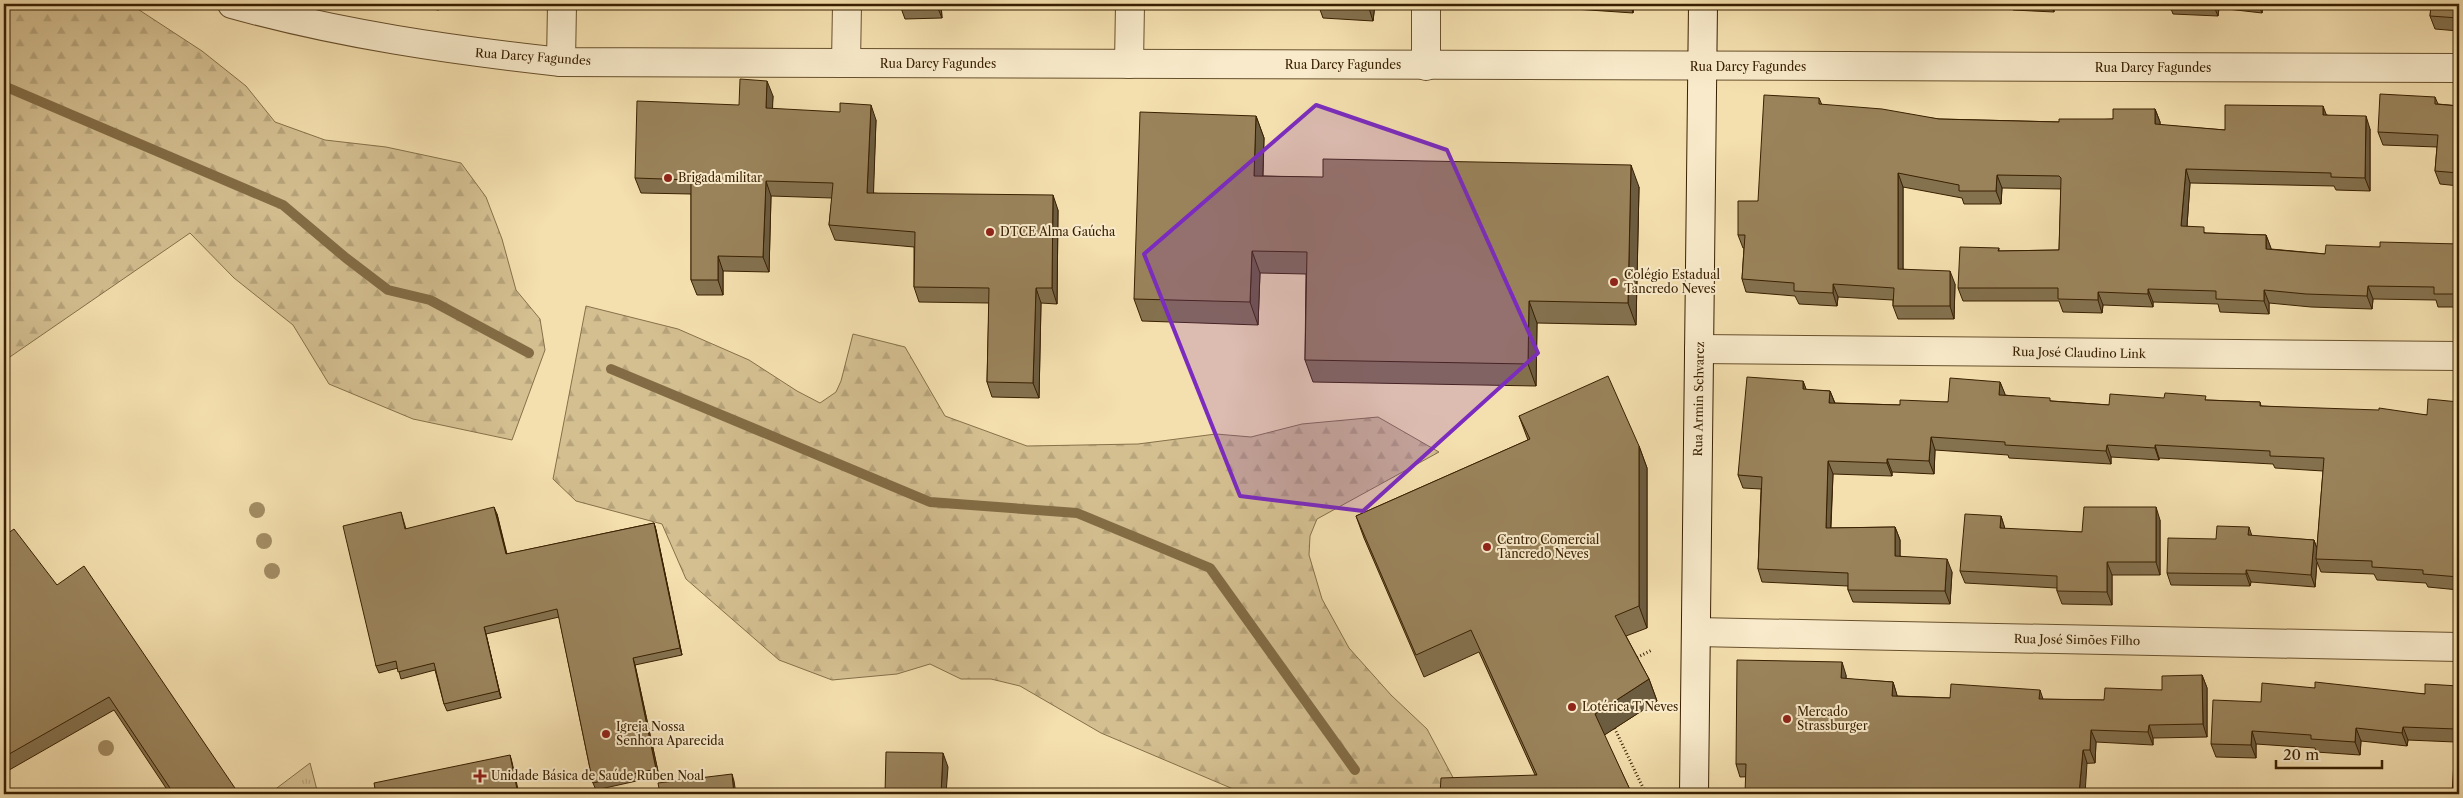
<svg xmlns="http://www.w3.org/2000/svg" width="2463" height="798" viewBox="0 0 2463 798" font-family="'Libre Caslon Text',serif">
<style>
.forest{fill:url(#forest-firs);stroke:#867049}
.park{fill:url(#park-tufts);stroke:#867049}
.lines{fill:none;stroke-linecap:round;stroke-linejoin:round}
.stream{stroke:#836c45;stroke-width:10}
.street-casing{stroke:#68502c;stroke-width:30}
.secondary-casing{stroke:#392001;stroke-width:30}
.path{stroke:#392001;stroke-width:3;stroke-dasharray:1 2.5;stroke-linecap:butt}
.street{stroke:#f8eaca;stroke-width:28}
.secondary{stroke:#f8eaca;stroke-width:28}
.tree{fill:#a38c63}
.wall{fill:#84714e;stroke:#392001}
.shaded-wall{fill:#6c5c40;stroke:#392001}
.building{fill:#9a835b;stroke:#392001}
.marked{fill:#7b2cbf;fill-opacity:0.2;stroke:#7b2cbf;stroke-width:4;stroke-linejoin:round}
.poi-dot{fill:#8f2418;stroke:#f8eaca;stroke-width:2}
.labels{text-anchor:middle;stroke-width:4;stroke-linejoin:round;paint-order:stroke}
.street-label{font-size:12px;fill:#392001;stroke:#f8eaca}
.poi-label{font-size:12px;fill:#392001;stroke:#f8eaca;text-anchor:start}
</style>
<defs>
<pattern id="forest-firs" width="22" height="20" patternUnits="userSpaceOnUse" patternTransform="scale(1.25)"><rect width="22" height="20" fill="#d4bf91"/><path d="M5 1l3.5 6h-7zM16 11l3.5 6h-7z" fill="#b7a47b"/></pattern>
<pattern id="park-tufts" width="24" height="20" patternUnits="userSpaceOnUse" patternTransform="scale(1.25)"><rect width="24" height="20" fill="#d4bf91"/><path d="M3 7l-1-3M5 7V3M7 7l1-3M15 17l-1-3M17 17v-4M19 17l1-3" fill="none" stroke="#b7a47b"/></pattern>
</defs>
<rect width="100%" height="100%" fill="#f4dfae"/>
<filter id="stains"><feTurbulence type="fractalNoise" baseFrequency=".004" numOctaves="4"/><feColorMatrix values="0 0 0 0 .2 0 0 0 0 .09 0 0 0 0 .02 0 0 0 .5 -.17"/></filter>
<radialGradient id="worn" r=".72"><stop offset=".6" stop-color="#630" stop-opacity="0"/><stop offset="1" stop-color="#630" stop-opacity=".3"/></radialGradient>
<g class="forest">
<polygon points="4,4 130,4 202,51 246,86 275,122 325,140 386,147 461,163 486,197 502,239 516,290 540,319 545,350 512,440 413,419 329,384 293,325 234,278 190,233 4,361"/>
<polygon points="586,306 678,329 749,360 797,391 820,403 836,392 841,381 853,334 905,347 945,416 1027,446 1138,444 1216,434 1251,437 1302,424 1378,417 1439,452 1317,519 1310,536 1309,555 1322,599 1349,648 1391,695 1427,729 1457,785 1452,794 1245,794 1101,733 1020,686 991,679 961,679 930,664 897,674 832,680 779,660 686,579 662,524 576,501 553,479"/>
</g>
<polygon class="park" points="310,763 318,794 269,794"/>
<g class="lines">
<g class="stream">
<polyline points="4,86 283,205 346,258 388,290 430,300 529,353"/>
<polyline points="611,369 930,502 1077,513 1210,568 1355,770"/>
</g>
<defs>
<g id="street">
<path d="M232 4C340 34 450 50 561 62L2459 68"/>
<polyline points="561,62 562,4"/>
<polyline points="846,63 847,4"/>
<polyline points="1129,64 1130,4"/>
<polyline points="1426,66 1426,4"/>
<polyline points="1699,349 2459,356"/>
<polyline points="1696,632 2459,647"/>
</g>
<polyline id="secondary" points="1694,794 1703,4"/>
</defs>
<use href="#street" class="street-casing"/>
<use href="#secondary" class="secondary-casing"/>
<g class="path">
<polyline points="1634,659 1652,650"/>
<polyline points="1613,725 1646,794"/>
</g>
<use href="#street" class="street"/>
<use href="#secondary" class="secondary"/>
</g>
<g class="tree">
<circle cx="257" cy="510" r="8"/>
<circle cx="264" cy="541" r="8"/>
<circle cx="272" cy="571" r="8"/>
<circle cx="106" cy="748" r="8"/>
</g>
<g class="wall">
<polygon points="406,4 440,4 439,10 407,6"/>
<polygon points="941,4 942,18 905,19 901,8"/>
<polygon points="1318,4 1375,4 1373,21 1323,18"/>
<polygon points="1516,4 1634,4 1633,13 1516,5"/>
<polygon points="1851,4 1893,4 1893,7"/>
<polygon points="1957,4 2263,4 2262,13 2219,8 2218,16 2173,14 2170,6 2054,5 2054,12 2013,10 2012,8 1958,7"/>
<polygon points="2283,4 2318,4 2317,8"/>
<polygon points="2346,4 2459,4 2459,31 2435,29 2430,16 2431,8 2375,4 2375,6"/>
<polygon points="773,96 772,109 876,120 873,193 1058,210 1057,304 1041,303 1039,398 992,397 987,382 989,303 919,302 914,287 914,247 835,240 829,225 832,198 771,196 769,272 723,271 723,295 697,295 691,280 691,194 641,193 635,178 739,105"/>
<polygon points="2435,97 2438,104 2459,106 2459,186 2440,184 2435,171 2437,147 2383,145 2378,132"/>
<polygon points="1819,98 1822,105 1939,119 2059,122 2113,119 2155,109 2160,122 2160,125 2225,130 2327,115 2370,129 2370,191 2336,190 2334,186 2190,183 2187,226 2206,233 2266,235 2271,249 2325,254 2380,247 2459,244 2459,307 2438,307 2436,300 2373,299 2372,309 2311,307 2269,303 2269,314 2220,312 2218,304 2153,302 2153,307 2103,305 2102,313 2063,312 2059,301 1963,301 1958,288 1999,248 1999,251 2059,250 2061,189 2002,188 2001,204 1964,204 1962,198 1903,187 1903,269 1955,284 1954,319 1898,319 1893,306 1893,300 1838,297 1837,306 1799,304 1795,296 1746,292 1742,279 1744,248 1743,248 1738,235"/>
<polygon points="1256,116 1264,138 1263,176 1639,187 1636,325 1537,323 1536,386 1313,382 1305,360 1306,274 1260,273 1258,325 1142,321 1134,299"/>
<polygon points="1803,381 1806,390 1830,391 1835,403 1900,405 1948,402 2000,382 2005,395 2052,401 2109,405 2207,400 2260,402 2261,406 2427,415 2459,402 2459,590 2428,587 2426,583 2377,580 2374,574 2321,572 2317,562 2315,587 2251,582 2250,586 2171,585 2167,573 2216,539 2252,536 2314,540 2317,549 2323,471 2275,468 2273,464 2159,458 2159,460 2111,457 2111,464 2009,458 2008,455 1935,450 1934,474 1892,472 1892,476 1833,474 1831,528 1895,527 1900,540 1900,556 1952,572 1950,604 1853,602 1848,590 1848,586 1762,582 1758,569 1761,489 1743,488 1738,475"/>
<polygon points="1519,416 1639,446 1647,468 1647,628 1626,636 1649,679 1657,701 1604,735 1632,794 1535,775 1479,652 1424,677 1364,538 1356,516 1528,440"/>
<polygon points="401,512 406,529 497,514 507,554 654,523 656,530 682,655 635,665 659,776 596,790 593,783 559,617 486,634 501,698 447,711 444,704 435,670 401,679 398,668 379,673 376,666"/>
<polygon points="2001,516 2005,529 2082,532 2160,520 2160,575 2112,575 2112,605 2062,604 2057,591 2057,588 1965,583 1960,571"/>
<polygon points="4,536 57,585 239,794 170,794 114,710 4,773"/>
<polygon points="1846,675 1846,679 1893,682 1897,696 1950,698 2104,700 2162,690 2202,675 2207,688 2207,737 2153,738 2153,745 2096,742 2095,763 1740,777 1736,764"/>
<polygon points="2459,686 2455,742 2408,740 2407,746 2361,741 2360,755 2316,752 2315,748 2256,744 2256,758 2216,757 2211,744 2261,702 2315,688 2425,694"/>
</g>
<g class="shaded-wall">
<polygon points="437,4 440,4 439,10"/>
<polygon points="937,4 941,4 942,18 937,6"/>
<polygon points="1368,4 1375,4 1373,21 1368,5"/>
<polygon points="1630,4 1634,4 1633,13"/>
<polygon points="2050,4 2054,4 2054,12"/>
<polygon points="2213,4 2217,4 2219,8 2218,16"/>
<polygon points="2258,4 2263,4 2262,13"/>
<polygon points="767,81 773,96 772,123 766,108"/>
<polygon points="871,105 876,120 873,208 867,193"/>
<polygon points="2323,106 2328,119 2323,115"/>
<polygon points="2155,109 2160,122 2160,137 2155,124"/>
<polygon points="1256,116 1264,138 1262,198 1254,176"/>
<polygon points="2366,116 2370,129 2370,191 2365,178"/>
<polygon points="1631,165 1639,187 1636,325 1628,303"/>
<polygon points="2186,169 2190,183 2186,239 2181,226"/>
<polygon points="1898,173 1903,187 1903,282 1898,269"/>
<polygon points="1997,175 2002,188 2001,204 1996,191"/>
<polygon points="766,181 771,196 769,272 763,257"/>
<polygon points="1053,195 1058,210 1057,304 1052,288"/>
<polygon points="2266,235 2271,248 2270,262 2266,249"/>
<polygon points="1252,251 1260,273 1258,325 1250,302"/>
<polygon points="718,256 723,271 723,295 718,280"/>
<polygon points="1950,271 1955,284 1954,319 1950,306"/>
<polygon points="1833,284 1838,297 1837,306 1833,293"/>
<polygon points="2368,286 2373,299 2372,309 2367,296"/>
<polygon points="1036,288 1041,303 1039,398 1033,383"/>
<polygon points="2148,289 2153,302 2153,307 2148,294"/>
<polygon points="2264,290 2269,303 2269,314 2264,301"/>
<polygon points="2098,292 2103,305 2102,313 2098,300"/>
<polygon points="1529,301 1537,323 1536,386 1528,364"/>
<polygon points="1803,381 1808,394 1803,389"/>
<polygon points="2000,382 2005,394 2004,408 1999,395"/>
<polygon points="1830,391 1835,404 1829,403"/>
<polygon points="1931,437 1935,450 1934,474 1929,461"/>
<polygon points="2107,445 2111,457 2111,464 2106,451"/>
<polygon points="2155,445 2159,458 2159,460 2155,448"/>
<polygon points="1639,446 1647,468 1647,628 1639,606"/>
<polygon points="1887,459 1892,472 1892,476 1887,463"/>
<polygon points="1828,461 1833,474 1830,540 1826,528"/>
<polygon points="494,507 497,514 508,561 506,554"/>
<polygon points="2156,507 2160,520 2160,575 2156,562"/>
<polygon points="2001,516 2005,529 2000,528"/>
<polygon points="654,523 656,530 682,655 680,648"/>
<polygon points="1895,527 1900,540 1900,569 1895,556"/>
<polygon points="2249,527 2253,539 2248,535"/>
<polygon points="2314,540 2318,552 2316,559 2317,562 2315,587 2311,575"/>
<polygon points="1947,559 1952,572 1950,604 1945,591"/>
<polygon points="2107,562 2112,575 2112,605 2107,592"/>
<polygon points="2246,570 2251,582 2250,586 2246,574"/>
<polygon points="484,627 486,634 501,698 499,691"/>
<polygon points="633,658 635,665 659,776 656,769"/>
<polygon points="1842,662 1846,675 1846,691 1841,678"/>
<polygon points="2202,675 2207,688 2207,737 2203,724"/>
<polygon points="1649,679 1657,701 1603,736 1595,714"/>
<polygon points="1893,682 1897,695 1896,709 1892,696"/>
<polygon points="2040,690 2044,702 2039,699"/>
<polygon points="2149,725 2153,738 2153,745 2148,732"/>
<polygon points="2403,727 2408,740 2407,746 2402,733"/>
<polygon points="2356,728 2361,741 2360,755 2355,742"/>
<polygon points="2091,730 2096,742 2095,763 2090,750"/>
<polygon points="2252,731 2256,744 2256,758 2251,745"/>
<polygon points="2083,750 2087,763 2085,794 2079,794"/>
<polygon points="943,753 948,767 946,794 941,794"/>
<polygon points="510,755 512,762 519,794 518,794"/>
<polygon points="732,774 734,781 736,794 734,794"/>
</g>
<g class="building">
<polygon points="901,4 937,4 937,6 901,8"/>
<polygon points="1343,4 1368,4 1368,5"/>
<polygon points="2431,4 2459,4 2459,18 2430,16"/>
<polygon points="740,79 767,81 766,108 840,112 840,103 871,105 867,193 1053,195 1052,288 1036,288 1033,383 987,382 989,288 914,287 915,232 829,225 833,183 766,181 763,257 718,256 718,280 691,280 691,180 635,178 637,101 739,105"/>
<polygon points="2380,94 2435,97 2435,104 2459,106 2459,173 2435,171 2438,135 2378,132"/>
<polygon points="1764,95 1819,98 1819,104 1882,109 1939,119 2059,122 2059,119 2113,119 2113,109 2155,109 2155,124 2225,130 2225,105 2323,106 2323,115 2366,116 2365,178 2331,177 2331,173 2186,169 2181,226 2204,227 2204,233 2266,235 2266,249 2325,254 2326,245 2380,247 2380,242 2459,244 2459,294 2434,294 2434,287 2368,286 2367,296 2306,294 2264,290 2264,301 2216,299 2216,291 2148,289 2148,294 2098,292 2098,300 2058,299 2058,288 1958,288 1960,247 1999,248 1998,251 2059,250 2061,178 2059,176 1997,175 1996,191 1959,191 1959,185 1898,173 1898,269 1950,271 1950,306 1893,306 1894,288 1833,284 1833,293 1794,291 1794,283 1742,279 1745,235 1738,235 1738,201 1758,201"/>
<polygon points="1140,112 1256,116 1254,176 1323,177 1323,159 1631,165 1628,303 1529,301 1528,364 1305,360 1307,252 1252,251 1250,302 1134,299"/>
<polygon points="1608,376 1639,446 1639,606 1615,616 1649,679 1595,714 1632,794 1440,794 1441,778 1537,775 1471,630 1416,655 1356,516 1530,439 1519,416"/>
<polygon points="1747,377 1803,381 1803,389 1830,391 1829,403 1900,405 1900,400 1948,402 1950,378 2000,382 1999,395 2050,398 2050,401 2109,405 2110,394 2164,398 2165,393 2206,396 2205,400 2260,402 2260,406 2379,410 2379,408 2427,415 2428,399 2459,402 2459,577 2423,574 2423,570 2372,567 2372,561 2316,559 2324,458 2270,456 2270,451 2155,445 2155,448 2107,445 2106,451 2005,445 2005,442 1931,437 1929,461 1887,459 1887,463 1828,461 1826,528 1895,527 1895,556 1947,559 1945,591 1848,590 1848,573 1758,569 1762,477 1738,475"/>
<polygon points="494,507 506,554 654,523 680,648 633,658 656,769 593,783 557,609 484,627 499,691 444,704 434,663 398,672 396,661 376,666 343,526 401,512 405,529"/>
<polygon points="2084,507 2156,507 2156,562 2107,562 2107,592 2057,591 2057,576 1960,571 1965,514 2001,516 2000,528 2082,532"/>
<polygon points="2217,526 2249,527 2248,535 2314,540 2311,575 2246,570 2246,574 2167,573 2168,538 2216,539"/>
<polygon points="14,529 57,585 84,566 239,794 174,794 109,697 4,757 4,536"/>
<polygon points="1737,660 1842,662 1841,678 1893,682 1892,696 1950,698 1951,684 2040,690 2039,699 2104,700 2105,688 2162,690 2162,676 2202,675 2203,724 2149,725 2148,732 2091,730 2090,750 2083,750 2079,794 1745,794 1746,764 1736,764"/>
<polygon points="2315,682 2425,694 2425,684 2459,686 2459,794 2452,794 2456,729 2403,727 2402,733 2356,728 2355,742 2311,739 2311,735 2252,731 2251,745 2211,744 2213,700 2261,702 2262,683 2315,688"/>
<polygon points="886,752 943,753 941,794 885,794"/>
<polygon points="510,755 518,794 376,794 374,783"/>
<polygon points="732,774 734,794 660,794 658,783"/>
<polygon points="2265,793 2292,794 2264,794"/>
</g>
<path class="marked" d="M1316 105 1447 150 1538 353 1363 511 1240 496 1144 254Z"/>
<g class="poi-dot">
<circle cx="668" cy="178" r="5"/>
<circle cx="990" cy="232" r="5"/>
<circle cx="1614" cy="282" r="5"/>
<circle cx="1487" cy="547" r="5"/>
<circle cx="1572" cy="707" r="5"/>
<circle cx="1787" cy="719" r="5"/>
<circle cx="606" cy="734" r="5"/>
<path d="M477.5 768.5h5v5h5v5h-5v5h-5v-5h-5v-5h5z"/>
</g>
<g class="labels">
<g class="street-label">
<text transform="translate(533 57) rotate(4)" y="4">Rua Darcy Fagundes</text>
<text x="938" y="68">Rua Darcy Fagundes</text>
<text x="1343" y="69">Rua Darcy Fagundes</text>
<text x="1748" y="71">Rua Darcy Fagundes</text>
<text x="2153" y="72">Rua Darcy Fagundes</text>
<text transform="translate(2079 353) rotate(1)" y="4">Rua José Claudino Link</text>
<text transform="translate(1699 399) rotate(-89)" y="4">Rua Armin Schvarcz</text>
<text transform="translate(2077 640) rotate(1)" y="4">Rua José Simões Filho</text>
</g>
<g class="poi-label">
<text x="678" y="182">Brigada militar</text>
<text x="1000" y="236">DTCE Alma Gaúcha</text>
<text x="1624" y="279">Colégio Estadual<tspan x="1624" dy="14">Tancredo Neves</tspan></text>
<text x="1497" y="544">Centro Comercial<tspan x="1497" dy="14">Tancredo Neves</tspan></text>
<text x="1582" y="711">Lotérica T Neves</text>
<text x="1797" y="716">Mercado<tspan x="1797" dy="14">Strassburger</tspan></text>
<text x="616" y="731">Igreja Nossa<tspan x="616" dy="14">Senhora Aparecida</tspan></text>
<text x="491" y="780">Unidade Básica de Saúde Ruben Noal</text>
</g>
</g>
<rect width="2463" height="798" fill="none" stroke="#f4dfae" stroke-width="20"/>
<rect x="5" y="5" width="2453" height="788" fill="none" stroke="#392001" stroke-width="2.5"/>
<rect x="10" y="10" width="2443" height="778" fill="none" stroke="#392001"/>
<path d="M2276 760v8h106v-8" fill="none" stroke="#392001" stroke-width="2.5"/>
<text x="2283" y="760" font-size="15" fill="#392001" stroke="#f8eaca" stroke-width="4" paint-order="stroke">20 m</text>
<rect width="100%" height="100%" filter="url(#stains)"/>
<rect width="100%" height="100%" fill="url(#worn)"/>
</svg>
